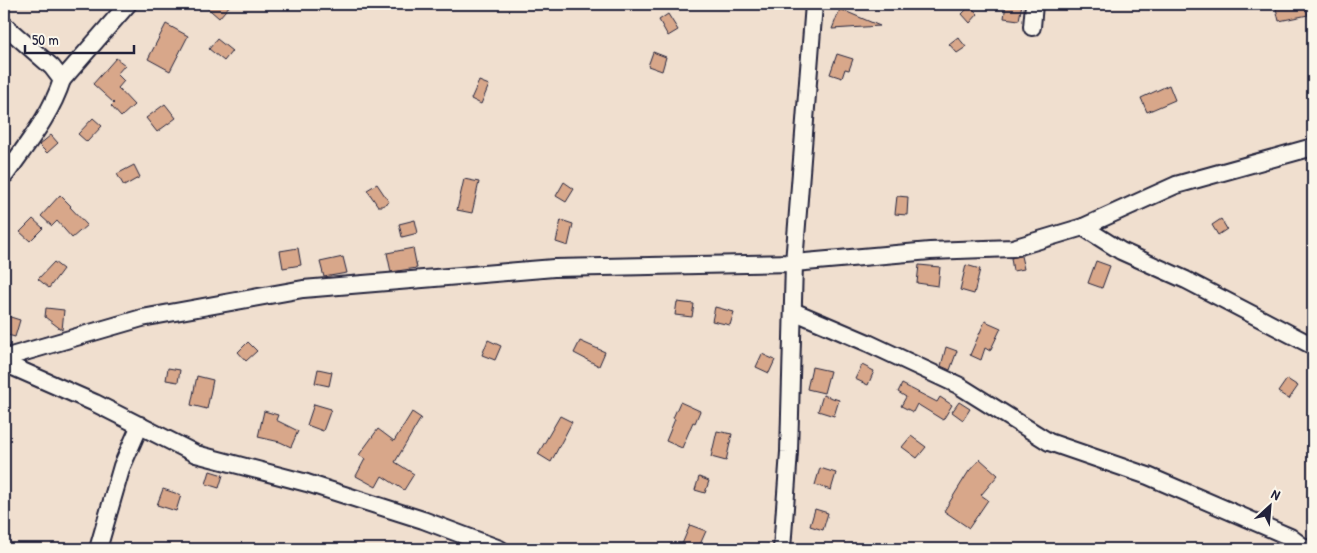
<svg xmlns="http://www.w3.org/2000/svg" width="1317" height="553" viewBox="0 0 1317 553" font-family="'Patrick Hand',sans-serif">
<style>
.building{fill:#d8a78a;stroke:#22223b}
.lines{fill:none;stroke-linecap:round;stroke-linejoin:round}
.street-casing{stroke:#22223b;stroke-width:20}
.street{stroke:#fbf7ec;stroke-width:16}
</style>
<rect width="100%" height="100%" fill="#f0dfcf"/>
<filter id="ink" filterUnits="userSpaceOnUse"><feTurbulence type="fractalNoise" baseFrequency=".02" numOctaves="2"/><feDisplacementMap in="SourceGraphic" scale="10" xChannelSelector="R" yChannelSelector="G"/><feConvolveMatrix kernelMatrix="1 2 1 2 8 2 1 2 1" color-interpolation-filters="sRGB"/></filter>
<g filter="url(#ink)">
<g class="building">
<polygon points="203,4 231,4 219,18"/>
<polygon points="1006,4 1022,4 1019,20 1004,18"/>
<polygon points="1275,4 1305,4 1308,15 1279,21"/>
<polygon points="970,6 978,14 970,23 962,14"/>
<polygon points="840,9 880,26 832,29"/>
<polygon points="668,14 678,30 668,36 659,20"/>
<polygon points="166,24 188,36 170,71 148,59"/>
<polygon points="958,37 966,47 957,53 949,44"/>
<polygon points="217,39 232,51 224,61 209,49"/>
<polygon points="653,52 666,57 662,71 648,66"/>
<polygon points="837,54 853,59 849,70 845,69 842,78 830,74"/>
<polygon points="116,58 125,65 117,74 124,81 118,88 134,105 121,117 111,106 114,103 93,84"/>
<polygon points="479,81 489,85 481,104 471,99"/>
<polygon points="1169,85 1175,100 1147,112 1141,98"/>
<polygon points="165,104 176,118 157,132 146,118"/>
<polygon points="93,118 102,126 87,142 78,134"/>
<polygon points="51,135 58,143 47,153 39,145"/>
<polygon points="134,165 140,177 124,186 117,174"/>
<polygon points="464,179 479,182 472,213 457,210"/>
<polygon points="564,182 574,189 566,202 556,196"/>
<polygon points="377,184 389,202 382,206 378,206 367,190"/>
<polygon points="60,195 71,206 70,207 87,225 72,238 57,221 52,226 41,216"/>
<polygon points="897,196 908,197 907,215 895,214"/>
<polygon points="33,219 43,228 30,241 20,232"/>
<polygon points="1221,219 1227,229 1218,235 1212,225"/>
<polygon points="415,220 418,233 402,237 399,224"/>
<polygon points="561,220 573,224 568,246 556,242"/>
<polygon points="298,248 301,265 283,268 280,251"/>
<polygon points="413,248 417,268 391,272 387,253"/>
<polygon points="1021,256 1024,269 1013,271 1011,258"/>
<polygon points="343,257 347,273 324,277 320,262"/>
<polygon points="1096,261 1110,266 1102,288 1088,283"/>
<polygon points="54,262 63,269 49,288 38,279"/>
<polygon points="919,265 940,267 938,286 917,283"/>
<polygon points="966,265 980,269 974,294 960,290"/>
<polygon points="677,302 694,304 692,317 675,315"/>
<polygon points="715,307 734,312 730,325 712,321"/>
<polygon points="46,308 64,310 62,330 45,317"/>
<polygon points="4,315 20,320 15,337 4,334"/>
<polygon points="985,321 1001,328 990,351 985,348 981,360 970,355"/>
<polygon points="488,340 501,346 495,360 482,355"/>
<polygon points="580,341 605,352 599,366 574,353"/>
<polygon points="248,342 257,351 246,361 238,352"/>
<polygon points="946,347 957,351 950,370 941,366"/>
<polygon points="762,354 775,360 769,373 756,367"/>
<polygon points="862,365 874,371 868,385 855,379"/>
<polygon points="812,367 830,371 824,393 807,389"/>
<polygon points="168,368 180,370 178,382 166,380"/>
<polygon points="318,369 332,372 329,386 315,383"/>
<polygon points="197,376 213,380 207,409 191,405"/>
<polygon points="1287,379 1298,386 1289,399 1278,392"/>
<polygon points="902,384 937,402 940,397 952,405 943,420 917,404 913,412 901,406 906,397 898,392"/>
<polygon points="823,395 839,400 834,416 818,411"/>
<polygon points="680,402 700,411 695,423 693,422 682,448 666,441 675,419 673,418"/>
<polygon points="959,402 970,409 963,420 952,412"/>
<polygon points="314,404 331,409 323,431 307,425"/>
<polygon points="264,411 278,415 276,420 298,431 291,447 280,442 258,437"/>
<polygon points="412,412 421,418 395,462 414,474 404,490 382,476 376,487 356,476 365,459 359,455 378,429 394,441"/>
<polygon points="560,416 572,422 551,462 538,454"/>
<polygon points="717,431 732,434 726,461 711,457"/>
<polygon points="911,436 926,447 917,458 902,447"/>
<polygon points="980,459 998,475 981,495 988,500 969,528 944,511 969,471"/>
<polygon points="820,468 836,473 831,490 815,485"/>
<polygon points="210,471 223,475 219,488 206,484"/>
<polygon points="699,477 709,481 705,493 695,490"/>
<polygon points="163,489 181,495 176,511 157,505"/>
<polygon points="815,509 828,513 823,530 810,526"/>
<polygon points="690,525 706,531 698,549 680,549"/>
</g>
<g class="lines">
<defs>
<g id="street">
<path d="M4 25 52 67 62 80C51 115 26 145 6 174"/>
<polyline points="1032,27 1034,4"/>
<polyline points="62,80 128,4"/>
<polyline points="1083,227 1121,251 1186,280 1313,346"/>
<polyline points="793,311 868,343 958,385 1049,442 1148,476 1290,537 1306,549"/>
<polyline points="4,358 142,318 303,289 554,268 794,263 930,251 1013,248 1083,227 1176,185 1313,147"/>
<polyline points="4,363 95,403 196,454 307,483 423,520 500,549"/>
<polyline points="98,549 122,466 140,425"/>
<polyline points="782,549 789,452 794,263 814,4"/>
</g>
</defs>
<use href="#street" class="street-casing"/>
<use href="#street" class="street"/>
</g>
</g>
<rect width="1317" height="553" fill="none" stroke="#fbf7ec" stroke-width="20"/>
<rect x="10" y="10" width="1297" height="533" fill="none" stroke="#22223b" stroke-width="2" filter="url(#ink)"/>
<g transform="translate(1270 506) rotate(26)" stroke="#fbf7ec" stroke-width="4" paint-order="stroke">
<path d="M0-4L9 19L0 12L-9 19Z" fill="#22223b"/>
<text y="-8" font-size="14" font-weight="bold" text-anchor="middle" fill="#22223b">N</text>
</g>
<path d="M25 45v8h109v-8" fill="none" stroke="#22223b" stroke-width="2.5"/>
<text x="32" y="45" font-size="15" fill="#22223b" stroke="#fbf7ec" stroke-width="4" paint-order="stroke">50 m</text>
</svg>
